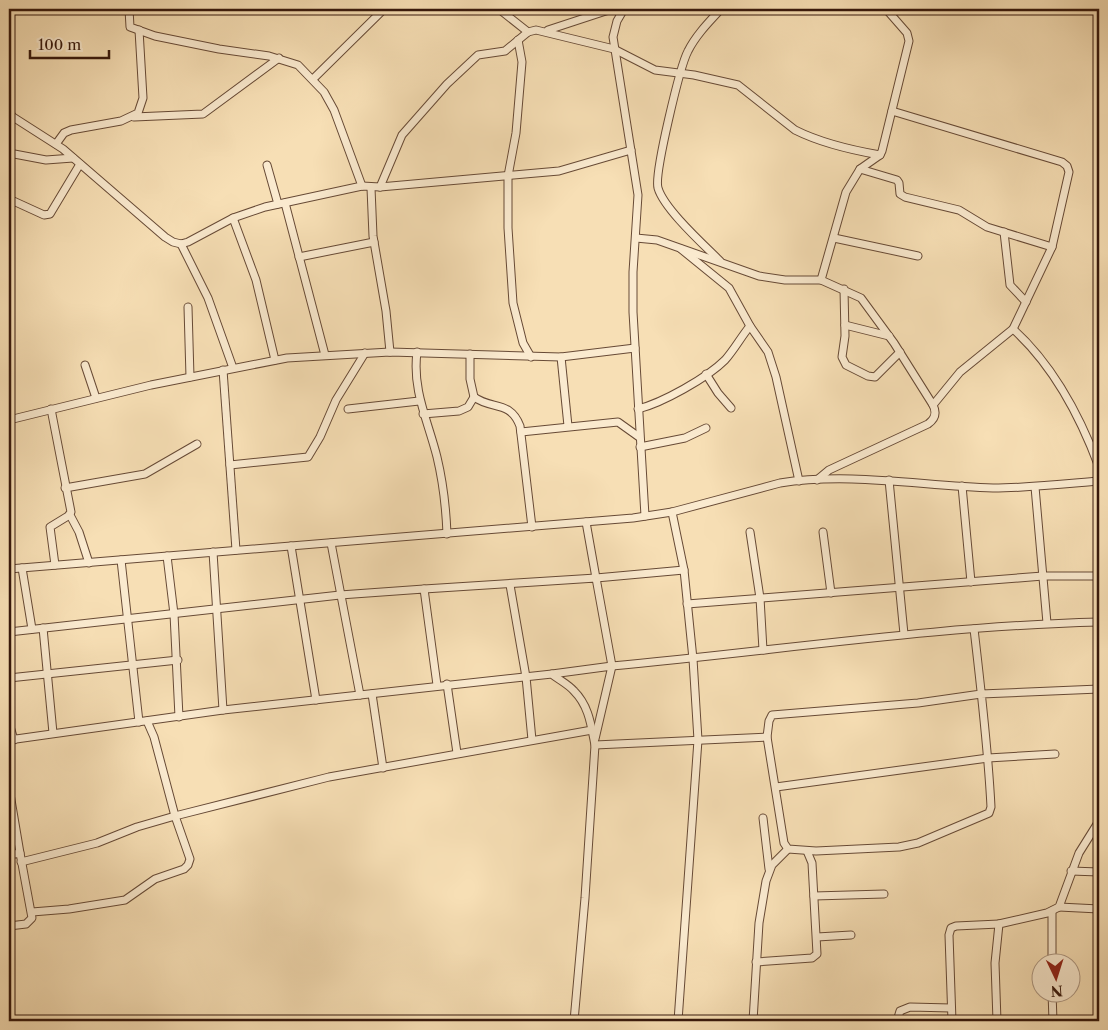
<svg xmlns="http://www.w3.org/2000/svg" width="1108" height="1030" viewBox="0 0 1108 1030" font-family="'Libre Caslon Text',serif">
<style>
.lines{fill:none;stroke-linecap:round;stroke-linejoin:round}
.minor-casing{stroke:#674a36;stroke-width:9}
.minor{stroke:#faeacf;stroke-width:7}
</style>
<rect width="100%" height="100%" fill="#f7dfb5"/>
<filter id="stains"><feTurbulence type="fractalNoise" baseFrequency=".004" numOctaves="4"/><feColorMatrix values="0 0 0 0 .2 0 0 0 0 .09 0 0 0 0 .02 0 0 0 .5 -.17"/></filter>
<radialGradient id="worn" r=".72"><stop offset=".6" stop-color="#630" stop-opacity="0"/><stop offset="1" stop-color="#630" stop-opacity=".3"/></radialGradient>
<g class="lines">
<defs>
<g id="minor">
<polyline points="129,9 130,27 155,36 219,49 269,56 298,65 324,92 334,110 362,186"/>
<polyline points="499,9 528,32"/>
<polyline points="624,9 617,21 613,37 638,195 633,272 633,312 645,516"/>
<polyline points="548,30 612,9"/>
<polyline points="518,40 522,62 516,133 508,176 508,228 513,303 523,343 531,357"/>
<polyline points="313,79 384,9"/>
<polyline points="892,111 1062,162 1067,166 1069,172 1052,247 1013,329 960,372 933,405"/>
<polyline points="9,112 13,117 63,149 165,237 173,242 181,244 188,242 233,218 265,207 362,186 380,187 559,171 631,150"/>
<polyline points="134,117 203,114 279,58"/>
<polyline points="56,144 64,133 71,130 121,121 138,113 143,98 139,30"/>
<polyline points="9,153 46,160 73,158"/>
<polyline points="267,165 278,204"/>
<polyline points="860,169 897,180 899,183 900,194 905,197 959,210 987,227 1052,247"/>
<path d="M380 187 402 135 447 84 478 55 505 51 528 32 536 30 614 49 655 70 694 75 738 85 795 130C821 143 851 150 880 155"/>
<polyline points="371,188 373,236 386,311 390,352"/>
<polyline points="9,199 44,215 50,214 80,164"/>
<polyline points="285,203 325,355"/>
<polyline points="233,218 256,280 275,360"/>
<polyline points="1004,232 1010,285 1026,302"/>
<polyline points="636,238 657,240 759,276 785,280 821,280"/>
<polyline points="834,238 918,256"/>
<polyline points="181,244 208,298 233,368"/>
<polyline points="681,249 729,288 750,326 768,352 776,377 799,481"/>
<polyline points="299,257 374,242"/>
<path d="M720 261C704 245 664 209 658 188 654 174 680 66 688 51 696 35 709 22 721 9"/>
<polyline points="844,289 845,336 842,357 846,365 868,376 875,377 900,352"/>
<polyline points="188,307 190,377"/>
<polyline points="845,325 889,336"/>
<path d="M1013 329C1054 366 1080 416 1099 467"/>
<path d="M417 352C412 390 428 421 437 457 443 482 446 508 447 534"/>
<path d="M470 354V379L474 397C492 410 510 400 520 426L532 527"/>
<polyline points="561,357 568,426"/>
<polyline points="85,365 96,398"/>
<polyline points="223,370 236,550"/>
<polyline points="706,374 718,393 731,408"/>
<polyline points="51,409 71,512 68,516 50,527 55,565"/>
<polyline points="348,409 419,401"/>
<path d="M638 409C662 403 707 378 725 360 734 350 741 337 750 326"/>
<polyline points="423,414 459,411 468,407 474,397"/>
<polyline points="9,420 151,385 287,358 390,352 561,357 635,348"/>
<polyline points="521,432 618,422 639,437"/>
<polyline points="640,447 685,438 706,428"/>
<polyline points="230,465 308,457 320,437 336,400 365,353"/>
<path d="M817 480 829 470 928 424C935 419 937 413 933 405L894 343 861 298 821 280 846 192 860 169 880 155 882 151 909 41 907 33 886 9"/>
<polyline points="889,480 904,634"/>
<polyline points="962,486 971,582"/>
<polyline points="1035,487 1047,623"/>
<polyline points="65,488 145,474 197,444"/>
<polyline points="672,512 684,570 693,659 698,740 678,1021"/>
<polyline points="70,515 79,532 89,563"/>
<polyline points="586,522 596,578 684,570"/>
<polyline points="750,532 760,598 763,650"/>
<polyline points="823,532 831,593"/>
<polyline points="331,543 360,695"/>
<polyline points="291,546 316,700"/>
<polyline points="213,552 223,710"/>
<polyline points="167,556 174,614 179,717"/>
<polyline points="121,560 139,722"/>
<polyline points="22,568 32,629"/>
<path d="M9 569 633 518 672 512 780 483C851 472 922 486 993 488 1029 488 1064 484 1099 481"/>
<polyline points="510,585 526,677 532,740"/>
<path d="M424 589 596 578 612 666C774 651 936 626 1099 622"/>
<polyline points="687,604 1043,576 1099,576"/>
<polyline points="43,628 53,733"/>
<path d="M974 629C981 689 988 747 991 807L989 813 918 843 899 847 816 851 788 849 784 843 767 737 769 721 772 715 918 703 981 694 1099 689"/>
<polyline points="9,632 340,595 424,589 437,685"/>
<polyline points="552,674 612,666 595,739"/>
<polyline points="9,678 178,660"/>
<polyline points="447,684 457,753"/>
<polyline points="372,694 383,768"/>
<polyline points="9,723 14,740"/>
<path d="M9 740 223 710 552 674C559 680 568 684 574 691 589 706 591 725 595 745L585 898 574 1021"/>
<polyline points="595,745 767,737"/>
<polyline points="776,787 988,758 1055,754"/>
<polyline points="9,788 20,853"/>
<polyline points="763,818 769,869"/>
<polyline points="9,855 20,853 32,918 26,924 9,926"/>
<polyline points="21,862 97,843 137,827 175,816 329,777 592,730"/>
<polyline points="1071,871 1099,872"/>
<polyline points="814,896 884,894"/>
<polyline points="1059,907 1099,909"/>
<polyline points="1052,911 1052,962"/>
<polyline points="32,912 69,909 125,900 155,879 184,869 188,865 190,859 175,816 154,737 147,721"/>
<polyline points="817,937 851,935"/>
<polyline points="756,962 812,958 817,954 812,863 807,851"/>
<polyline points="1052,992 1053,1021"/>
<polyline points="753,1021 759,923 766,881 772,865 788,849"/>
<polyline points="897,1021 900,1011 910,1007 951,1008"/>
<polyline points="952,1021 949,935 951,928 956,926 999,924"/>
<polyline points="997,1021 995,963 999,924 1047,913 1059,907 1079,853 1099,821"/>
</g>
</defs>
<use href="#minor" class="minor-casing"/>
<use href="#minor" class="minor"/>
</g>
<rect width="1108" height="1030" fill="none" stroke="#f7dfb5" stroke-width="30"/>
<rect x="10" y="10" width="1088" height="1010" fill="none" stroke="#37180c" stroke-width="2.5"/>
<rect x="15" y="15" width="1078" height="1000" fill="none" stroke="#37180c"/>
<g transform="translate(1056 978) rotate(176)"><circle r="24" fill="#faeacf" stroke="#ac9681"/>
<path d="M0-4L9 19L0 12L-9 19Z" fill="#8f2418"/>
<text y="-8" font-size="14" font-weight="bold" text-anchor="middle" fill="#37180c">N</text>
</g>
<path d="M30 50v8h79v-8" fill="none" stroke="#37180c" stroke-width="2.5"/>
<text x="38" y="50" font-size="15" fill="#37180c" stroke="#faeacf" stroke-width="4" paint-order="stroke">100 m</text>
<rect width="100%" height="100%" filter="url(#stains)"/>
<rect width="100%" height="100%" fill="url(#worn)"/>
</svg>
